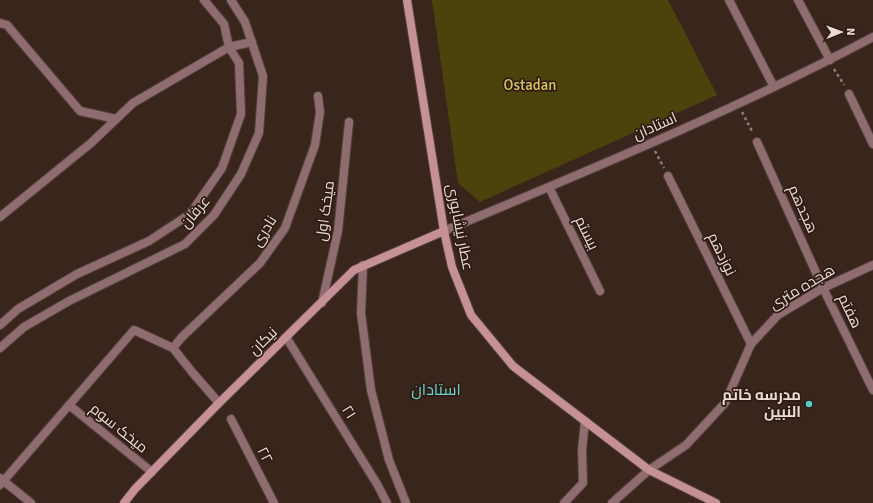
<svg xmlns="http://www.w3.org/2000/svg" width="873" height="503" viewBox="0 0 873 503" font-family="Signika,Cairo,sans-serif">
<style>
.green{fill:#4b430b}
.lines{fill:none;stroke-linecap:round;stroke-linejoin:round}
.minor-casing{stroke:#56423b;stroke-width:10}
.tertiary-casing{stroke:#56423b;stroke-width:10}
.secondary-casing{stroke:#56423b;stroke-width:10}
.path{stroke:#8e7c76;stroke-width:2.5;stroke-dasharray:3 3;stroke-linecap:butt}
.minor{stroke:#8e6c6f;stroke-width:8}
.tertiary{stroke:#8e6c6f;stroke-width:8}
.secondary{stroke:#c69196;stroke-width:8}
.poi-dot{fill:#55cdc6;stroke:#2f1b14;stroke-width:1.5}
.labels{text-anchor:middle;stroke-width:3.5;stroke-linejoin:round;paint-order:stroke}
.park-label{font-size:15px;fill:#d5c65f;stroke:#2f1b14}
.street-label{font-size:15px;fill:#eadcd7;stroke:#2f1b14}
.poi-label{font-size:15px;font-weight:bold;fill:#eadcd7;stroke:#2f1b14;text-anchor:end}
.neighbourhood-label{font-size:16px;fill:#68d4cd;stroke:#2f1b14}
</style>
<rect width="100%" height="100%" fill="#3a251d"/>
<polygon class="green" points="432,0 668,0 717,95 480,202 458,183"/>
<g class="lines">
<defs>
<g id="minor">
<polyline points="729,0 774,87"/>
<polyline points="798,0 830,60"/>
<polyline points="0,23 7,25 80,111 116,119"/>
<polyline points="849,94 873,144"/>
<polyline points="757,142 823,288 873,390"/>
<polyline points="668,176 751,344"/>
<polyline points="549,187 600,291"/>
<polyline points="0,217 91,143 133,103 229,47 252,42"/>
<polyline points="363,265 361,313 371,390 389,460 406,503"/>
<polyline points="322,303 338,231 349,122"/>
<polyline points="0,325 18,309 77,274 149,241 190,214 222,168 241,114 239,63 229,47 224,24 204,0"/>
<polyline points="286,337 377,484 387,503"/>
<polyline points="0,348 24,327 69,301 185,244 214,215 241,174 259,133 263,76 245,22 231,0"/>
<polyline points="173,348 182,337 260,263 285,228 315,145 320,112 318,96"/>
<polyline points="69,405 152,472"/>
<polyline points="231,419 274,503"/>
<polyline points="0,478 31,503"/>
<polyline points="0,485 134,330 173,348 192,372 219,403"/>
<polyline points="564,503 583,483 582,450 585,421"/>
<polyline points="612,503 649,470 686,445 725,403 751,344 778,315 823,288 873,265"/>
</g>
<path id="tertiary" d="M444 231C589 170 734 111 873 37"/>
<g id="secondary">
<polyline points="407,0 444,231 452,267 471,315 513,366 649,470 716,503"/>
<polyline points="124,503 135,489 219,403 354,270 444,231"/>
</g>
</defs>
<use href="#minor" class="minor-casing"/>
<use href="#tertiary" class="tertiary-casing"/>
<use href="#secondary" class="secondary-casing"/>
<g class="path">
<polyline points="834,69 844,85"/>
<polyline points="742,112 753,133"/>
<polyline points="655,151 664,168"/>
</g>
<use href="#minor" class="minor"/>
<use href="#tertiary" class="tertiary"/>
<use href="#secondary" class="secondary"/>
</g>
<circle class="poi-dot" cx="809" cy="404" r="4"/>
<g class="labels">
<g class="park-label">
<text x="530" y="90">Ostadan</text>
</g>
<g class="street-label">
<text transform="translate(655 126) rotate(-24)" y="5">استادان</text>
<text transform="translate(803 209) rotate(66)" y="5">هجدهم</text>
<text transform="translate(325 211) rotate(-82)" y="5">میخک اول</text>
<text transform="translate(195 212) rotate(-49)" y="5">عرفان</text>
<text transform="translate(460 227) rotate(79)" y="5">عطار نیشابوری</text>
<text transform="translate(264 231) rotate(-58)" y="5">نادری</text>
<text transform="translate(587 233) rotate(64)" y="5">بیستم</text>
<text transform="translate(722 254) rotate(64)" y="5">نوزدهم</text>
<text transform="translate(802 287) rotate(-31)" y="5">هجده متری</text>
<text transform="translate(850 311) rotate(64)" y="5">هفتم</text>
<text transform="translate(263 341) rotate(-44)" y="5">نیکان</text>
<text transform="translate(349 412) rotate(58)" y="5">۲۱</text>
<text transform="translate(119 428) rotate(39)" y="5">میخک سوم</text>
<text transform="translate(265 455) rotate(63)" y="5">۲۲</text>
</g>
<g class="poi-label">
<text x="801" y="400">مدرسه خاتم<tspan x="801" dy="17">النبین</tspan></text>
</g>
<g class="neighbourhood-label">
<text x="436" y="395">استادان</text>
</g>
</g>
<g transform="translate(841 32) rotate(89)" stroke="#2f1b14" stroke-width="3" paint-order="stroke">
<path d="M0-3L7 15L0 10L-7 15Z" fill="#eadcd7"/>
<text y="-6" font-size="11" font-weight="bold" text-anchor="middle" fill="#eadcd7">N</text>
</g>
</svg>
